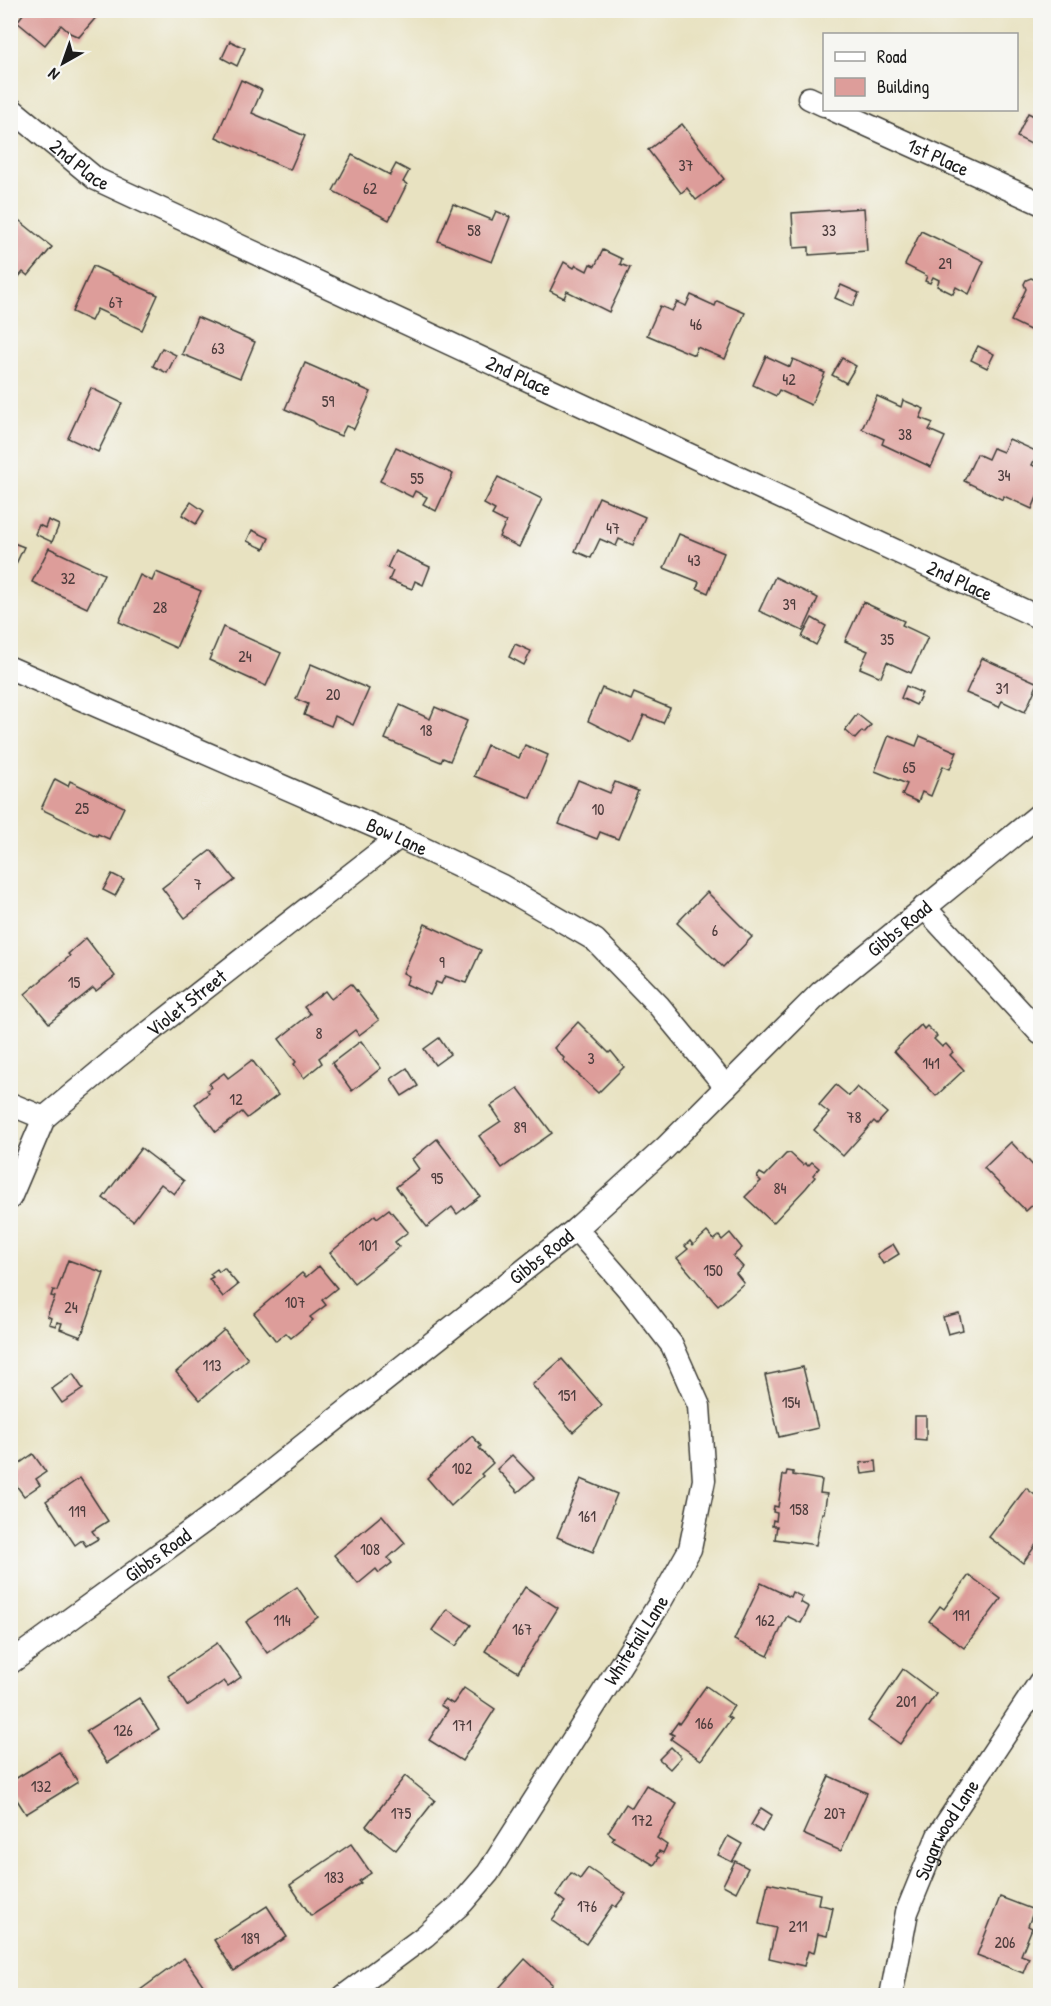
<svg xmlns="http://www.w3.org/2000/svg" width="1051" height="2006" viewBox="0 0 1051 2006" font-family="'Patrick Hand',sans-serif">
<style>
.building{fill:#dd9d9a}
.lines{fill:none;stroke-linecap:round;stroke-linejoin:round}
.minor-casing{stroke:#3b3a35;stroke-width:25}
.minor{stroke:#fff;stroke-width:22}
.labels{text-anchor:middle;stroke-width:4.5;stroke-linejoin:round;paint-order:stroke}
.number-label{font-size:16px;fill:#4c3c3c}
.street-label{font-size:20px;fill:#1c1c1c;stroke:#f6f6f2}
</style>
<rect width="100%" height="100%" fill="#f6f6f2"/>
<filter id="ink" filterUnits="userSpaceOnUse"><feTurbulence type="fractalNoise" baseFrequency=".0167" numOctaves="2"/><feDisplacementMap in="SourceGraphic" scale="12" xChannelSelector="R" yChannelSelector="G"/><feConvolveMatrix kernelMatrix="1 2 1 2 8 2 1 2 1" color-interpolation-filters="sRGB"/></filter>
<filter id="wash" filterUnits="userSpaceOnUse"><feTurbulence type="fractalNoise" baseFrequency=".008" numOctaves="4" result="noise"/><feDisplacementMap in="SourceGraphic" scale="24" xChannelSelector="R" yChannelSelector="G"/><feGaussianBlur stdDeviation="1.35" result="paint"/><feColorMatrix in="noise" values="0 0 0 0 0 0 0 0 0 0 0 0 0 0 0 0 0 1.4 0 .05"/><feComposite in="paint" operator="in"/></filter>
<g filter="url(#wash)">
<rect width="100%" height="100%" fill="#e8e2c1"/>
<g id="blocks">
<g class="building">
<polygon points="26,10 96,10 99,14 79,37 70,33 61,25 45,45 17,22"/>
<polygon points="230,41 245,48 237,66 222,58"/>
<polygon points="241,80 262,90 252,113 305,136 290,170 216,137"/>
<polygon points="1028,113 1040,119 1040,134 1035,146 1017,137"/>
<polygon points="682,124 724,179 696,200 687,188 681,193 648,150"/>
<polygon points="352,155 390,175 396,164 409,171 403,182 407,184 389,220 333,191"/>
<polygon points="453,204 492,220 496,211 510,217 492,262 438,241"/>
<polygon points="864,208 867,251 809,255 809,247 794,248 792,213"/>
<polygon points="10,213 52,247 28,276 23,272 10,287"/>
<polygon points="921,231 984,261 969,294 956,287 953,294 937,286 939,280 933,277 930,283 925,281 927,276 905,265"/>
<polygon points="603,250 622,259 620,264 630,268 609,312 567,291 564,298 550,291 564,262 574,268 576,265 587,271 590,264 595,266"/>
<polygon points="93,266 158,295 142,330 97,309 91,321 72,312"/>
<polygon points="1031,278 1036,280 1038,286 1040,287 1040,335 1011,321 1026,289 1024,284 1026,280"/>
<polygon points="841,285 859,293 853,306 835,298"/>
<polygon points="691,295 715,306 717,301 745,313 725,359 697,347 694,355 647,335 660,306 672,311 677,302 686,306"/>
<polygon points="197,317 255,342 240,378 182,354"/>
<polygon points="978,346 994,354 987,368 971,360"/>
<polygon points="162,348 176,355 167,373 153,366"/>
<polygon points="766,356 790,367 793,359 825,373 811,405 779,390 776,396 753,385"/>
<polygon points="842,358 856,366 846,383 832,375"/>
<polygon points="305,363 371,392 354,429 346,426 341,436 319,427 313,421 285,409"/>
<polygon points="91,388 122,403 98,452 68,438"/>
<polygon points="877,396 901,407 903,400 924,409 920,418 933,423 929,430 945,437 931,467 882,444 884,439 862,429"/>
<polygon points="1009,439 1038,452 1032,465 1040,469 1040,490 1032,509 1004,496 1003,500 964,481 977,454 988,459 993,448 1003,452"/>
<polygon points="396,447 453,474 436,511 423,504 427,497 415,491 412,497 380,481"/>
<polygon points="498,477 542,499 519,547 499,537 506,522 492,515 495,510 484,504"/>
<polygon points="599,497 645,517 633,545 619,539 616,546 600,539 591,558 575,551"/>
<polygon points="191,502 204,511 196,524 182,515"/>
<polygon points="48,520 59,525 52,542 35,534 39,525 45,528"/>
<polygon points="252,530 269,538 264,549 247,541"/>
<polygon points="679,534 724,553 708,593 697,588 699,582 664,568"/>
<polygon points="10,535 14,537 11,542 24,547 13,570 10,569"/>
<polygon points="49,548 104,574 87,608 32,582"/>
<polygon points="395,551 430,567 423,585 415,581 412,589 389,580 393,571 387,568"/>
<polygon points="156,572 201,591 176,648 119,622 140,575 152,581"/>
<polygon points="775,577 818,598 803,631 759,611"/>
<polygon points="863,602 904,621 902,625 928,637 911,673 887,662 881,677 860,668 868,651 845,641"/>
<polygon points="812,618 826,626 816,645 802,637"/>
<polygon points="223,627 281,653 266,686 209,660"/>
<polygon points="515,644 531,651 524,665 509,657"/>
<polygon points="982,658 1038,683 1025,712 1002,701 999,707 966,693"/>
<polygon points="311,664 369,689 353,725 335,716 331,726 304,715 308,704 296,699"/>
<polygon points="906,686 922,693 916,705 901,698"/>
<polygon points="602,688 631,700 634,693 670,708 663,723 644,715 632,743 588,721"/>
<polygon points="400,705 430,719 435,707 467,721 450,761 443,758 441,762 385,739"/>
<polygon points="857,714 871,725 864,733 862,731 855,739 845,730"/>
<polygon points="889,735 916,746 920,736 957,752 950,769 943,766 931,796 922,792 918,802 902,795 907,784 875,771"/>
<polygon points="487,745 519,758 525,745 548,755 530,798 474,776"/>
<polygon points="55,779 68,786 70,781 124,807 109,839 98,834 97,836 41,809"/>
<polygon points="578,780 610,793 615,782 638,791 618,839 600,832 597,839 559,824"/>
<polygon points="211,850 235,880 185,918 162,888"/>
<polygon points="112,874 124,880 115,896 103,890"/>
<polygon points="707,892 752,937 723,967 677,923"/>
<polygon points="425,924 481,950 466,983 445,976 441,984 436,982 430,995 406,984 409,976 403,973"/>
<polygon points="86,938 115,976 96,991 93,988 49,1023 25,994 70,956 68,954"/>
<polygon points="351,984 379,1020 359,1035 355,1030 319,1058 322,1063 304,1078 294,1064 296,1062 279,1039 310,1014 304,1007 325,991 331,999"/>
<polygon points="578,1022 609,1053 611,1051 624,1067 598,1093 563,1060 564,1058 554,1048"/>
<polygon points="921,1025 924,1029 927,1026 937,1036 934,1039 942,1047 946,1044 953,1052 950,1055 964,1070 936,1096 894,1051"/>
<polygon points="439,1038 450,1054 435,1065 424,1049"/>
<polygon points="361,1041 381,1068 352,1091 332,1063"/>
<polygon points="252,1060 278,1095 247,1118 242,1112 216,1132 195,1104 209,1093 207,1090 211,1087 209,1084 224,1073 228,1078"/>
<polygon points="407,1068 418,1086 402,1096 391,1079"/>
<polygon points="836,1085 849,1096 857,1087 887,1113 877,1124 874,1121 843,1156 814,1130 829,1113 819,1105"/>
<polygon points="518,1088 552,1133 502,1168 479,1136 501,1121 491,1106"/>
<polygon points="437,1139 480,1196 457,1214 452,1207 427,1227 396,1187 419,1169 412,1159"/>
<polygon points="1011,1142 1040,1173 1040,1198 1026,1211 984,1168"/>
<polygon points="141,1148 184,1181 174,1194 161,1184 133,1221 103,1198"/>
<polygon points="790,1153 803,1165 805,1163 808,1166 812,1162 819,1168 813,1175 815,1177 806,1188 773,1223 745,1197 761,1181 757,1177 760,1173 765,1176 786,1154"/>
<polygon points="389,1209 408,1232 395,1242 399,1247 354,1283 330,1253 375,1215 377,1218"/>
<polygon points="707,1232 714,1240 719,1236 722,1240 730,1233 742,1248 733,1256 743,1267 736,1273 744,1283 718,1306 677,1258 688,1249 685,1246 690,1241 693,1245"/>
<polygon points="893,1244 899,1254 883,1264 877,1254"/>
<polygon points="68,1260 104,1273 81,1337 60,1329 62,1323 57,1322 56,1326 49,1324 51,1318 47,1316 55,1297 51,1296 53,1290 57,1291"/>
<polygon points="319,1266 337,1288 322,1300 326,1305 310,1317 313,1320 291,1338 286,1333 276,1341 254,1313 302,1273 306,1277"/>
<polygon points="224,1268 238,1285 223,1297 209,1279 213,1277 210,1274 217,1269 219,1272"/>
<polygon points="959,1313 963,1330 948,1334 943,1317"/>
<polygon points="224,1330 248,1359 200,1400 176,1372"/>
<polygon points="562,1359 602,1405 573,1432 532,1385"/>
<polygon points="803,1367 818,1428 779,1437 765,1375"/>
<polygon points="73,1374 83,1389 62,1403 52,1389"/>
<polygon points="915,1416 926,1416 926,1440 915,1439"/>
<polygon points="472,1436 481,1446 479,1448 493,1463 481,1474 483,1476 451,1506 427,1478"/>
<polygon points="33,1454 46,1472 36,1479 40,1485 24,1496 10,1477 10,1470"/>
<polygon points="512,1455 534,1478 518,1492 497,1469"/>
<polygon points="876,1461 877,1472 862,1474 860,1463"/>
<polygon points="787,1471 793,1472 793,1475 822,1480 820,1493 827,1494 824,1513 822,1513 816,1545 775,1539 777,1526 772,1526 773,1520 776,1521 777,1513 773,1512 774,1506 778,1507 783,1475 786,1475"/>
<polygon points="80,1478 108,1521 92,1531 98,1539 86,1546 82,1540 75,1545 46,1501"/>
<polygon points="581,1479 617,1494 593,1552 557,1537"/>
<polygon points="1026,1488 1040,1499 1040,1539 1023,1563 989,1537"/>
<polygon points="382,1515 405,1543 388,1558 392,1563 379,1573 376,1569 358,1584 334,1555"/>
<polygon points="969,1575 1001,1599 964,1648 929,1621 940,1606 944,1609"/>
<polygon points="761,1583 790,1597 792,1592 803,1597 800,1602 809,1607 801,1623 787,1616 768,1656 734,1640"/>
<polygon points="297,1587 318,1617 267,1653 246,1622"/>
<polygon points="525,1587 558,1608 518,1672 485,1651"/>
<polygon points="447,1609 471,1625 456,1646 432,1630"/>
<polygon points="217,1643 241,1677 228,1686 224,1681 187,1706 168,1676"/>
<polygon points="903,1669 936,1694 900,1744 868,1721"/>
<polygon points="706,1686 734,1706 727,1716 731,1719 701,1760 671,1739 674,1735 670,1733 678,1722 679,1724"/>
<polygon points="464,1688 495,1709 462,1761 429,1740 448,1710 440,1705 445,1699 453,1704"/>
<polygon points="139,1698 159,1729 107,1763 86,1731"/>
<polygon points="671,1747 681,1757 670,1769 659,1759"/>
<polygon points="59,1752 78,1782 26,1814 10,1789 10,1782"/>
<polygon points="405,1776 435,1800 396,1850 366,1826"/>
<polygon points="829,1776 867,1793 841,1851 803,1834"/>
<polygon points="646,1785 677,1804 657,1838 667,1845 663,1853 659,1851 656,1856 659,1858 654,1865 612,1840 614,1837 608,1832 626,1804 632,1808"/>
<polygon points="761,1808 772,1815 762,1832 751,1825"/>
<polygon points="728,1836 742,1844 732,1862 718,1855"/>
<polygon points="351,1844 371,1873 359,1881 361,1883 311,1916 290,1885"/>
<polygon points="735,1861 748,1868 736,1892 723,1885"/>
<polygon points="588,1868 626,1894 616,1907 613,1905 586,1944 552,1920 565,1902 556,1895 571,1873 580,1879"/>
<polygon points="768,1883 820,1894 818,1904 833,1908 827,1936 818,1934 814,1953 808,1951 804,1966 769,1958 776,1928 759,1924"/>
<polygon points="1000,1897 1034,1910 1028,1926 1032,1928 1021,1955 1029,1958 1023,1973 977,1955"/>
<polygon points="267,1906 287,1937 234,1971 214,1940"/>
<polygon points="184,1958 206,1989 197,1996 132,1996"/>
<polygon points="525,1959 552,1984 542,1996 492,1996"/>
</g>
</g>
</g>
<g filter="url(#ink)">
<use href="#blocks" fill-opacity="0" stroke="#3b3a35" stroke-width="1.5"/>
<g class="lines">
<defs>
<g id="minor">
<polyline points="809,98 824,105"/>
<path id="s1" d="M10 108 96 179 1040 618"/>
<path id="s2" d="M834 110 1040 203"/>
<path id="s3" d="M10 668 399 837 502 886 595 940 659 1006 726 1087"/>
<polyline points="924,907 1040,1033"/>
<polyline points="10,1104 44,1118"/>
<path id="s4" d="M10 1198 44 1118 116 1058 399 837"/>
<path id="s5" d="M10 1663 243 1493 576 1229 665 1148 820 993 1040 814"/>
<path id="s6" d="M344 1996 425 1936 462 1903 488 1873 658 1606 690 1549 704 1480 699 1406 672 1345 631 1292 576 1229"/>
<path id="s7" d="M891 1996 907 1912 938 1836 1040 1682"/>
</g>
</defs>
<use href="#minor" class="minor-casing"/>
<use href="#minor" class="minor"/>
</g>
</g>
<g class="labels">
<g class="number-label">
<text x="686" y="171">37</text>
<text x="370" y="194">62</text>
<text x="474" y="236">58</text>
<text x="829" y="236">33</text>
<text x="945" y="269">29</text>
<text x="116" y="308">67</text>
<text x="696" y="330">46</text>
<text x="218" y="354">63</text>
<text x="789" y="385">42</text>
<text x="328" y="407">59</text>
<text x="905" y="440">38</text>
<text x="1004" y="481">34</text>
<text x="417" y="484">55</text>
<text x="613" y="534">47</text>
<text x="694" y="566">43</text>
<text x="68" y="584">32</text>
<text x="789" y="610">39</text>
<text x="160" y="613">28</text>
<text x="887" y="645">35</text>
<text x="245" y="662">24</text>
<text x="1002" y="694">31</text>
<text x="333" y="700">20</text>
<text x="426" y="736">18</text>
<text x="909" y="773">65</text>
<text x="82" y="814">25</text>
<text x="598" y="815">10</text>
<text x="198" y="890">7</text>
<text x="715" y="936">6</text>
<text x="442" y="968">9</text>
<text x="74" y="988">15</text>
<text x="319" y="1039">8</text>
<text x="591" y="1064">3</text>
<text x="931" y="1069">141</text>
<text x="236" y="1105">12</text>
<text x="854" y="1123">78</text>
<text x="520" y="1133">89</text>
<text x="437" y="1184">95</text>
<text x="780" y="1194">84</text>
<text x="368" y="1251">101</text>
<text x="713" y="1276">150</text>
<text x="295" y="1308">107</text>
<text x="71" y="1313">24</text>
<text x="212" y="1371">113</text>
<text x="567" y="1401">151</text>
<text x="791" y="1408">154</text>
<text x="462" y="1474">102</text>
<text x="799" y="1515">158</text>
<text x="77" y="1517">119</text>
<text x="587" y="1522">161</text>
<text x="370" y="1555">108</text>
<text x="961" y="1621">191</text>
<text x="282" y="1626">114</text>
<text x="765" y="1626">162</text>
<text x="522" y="1635">167</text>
<text x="906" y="1707">201</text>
<text x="704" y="1729">166</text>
<text x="462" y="1731">171</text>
<text x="123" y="1736">126</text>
<text x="41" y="1792">132</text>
<text x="401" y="1819">175</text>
<text x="835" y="1819">207</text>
<text x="642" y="1826">172</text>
<text x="334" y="1883">183</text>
<text x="587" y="1912">176</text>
<text x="798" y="1932">211</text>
<text x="250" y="1944">189</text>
<text x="1005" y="1948">206</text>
</g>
<g class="street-label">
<text dy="7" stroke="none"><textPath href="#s2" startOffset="114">1st Place</textPath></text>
<text dy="7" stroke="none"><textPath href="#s1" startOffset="90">2nd Place</textPath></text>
<text dy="7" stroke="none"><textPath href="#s1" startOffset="578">2nd Place</textPath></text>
<text dy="7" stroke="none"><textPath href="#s1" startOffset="1064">2nd Place</textPath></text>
<text dy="7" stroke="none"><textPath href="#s3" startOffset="422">Bow Lane</textPath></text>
<text dy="7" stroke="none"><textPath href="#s5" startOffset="1155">Gibbs Road</textPath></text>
<text dy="7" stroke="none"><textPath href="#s4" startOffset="270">Violet Street</textPath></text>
<text dy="7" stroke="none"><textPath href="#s5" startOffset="669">Gibbs Road</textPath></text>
<text dy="7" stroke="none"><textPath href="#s5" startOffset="183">Gibbs Road</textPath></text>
<text dy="7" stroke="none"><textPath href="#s6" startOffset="466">Whitetail Lane</textPath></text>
<text dy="7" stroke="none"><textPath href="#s7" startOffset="177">Sugarwood Lane</textPath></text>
</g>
</g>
<rect width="1051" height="2006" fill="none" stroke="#f6f6f2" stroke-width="36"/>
<rect x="823" y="33" width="195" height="78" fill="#f6f6f2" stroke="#9f9f9c" stroke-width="1.5"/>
<rect x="835" y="52" width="30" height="9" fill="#ffffff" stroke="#9f9f9c" stroke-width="1.5"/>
<text x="877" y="63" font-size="18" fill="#1c1c1c">Road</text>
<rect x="835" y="78" width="30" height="18" fill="#dd9d9a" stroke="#9f9f9c" stroke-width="1.5"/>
<text x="877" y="93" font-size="18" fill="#1c1c1c">Building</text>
<g transform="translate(63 63) rotate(220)" stroke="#f6f6f2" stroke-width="4.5" paint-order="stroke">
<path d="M0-4.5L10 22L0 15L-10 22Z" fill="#1c1c1c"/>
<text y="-9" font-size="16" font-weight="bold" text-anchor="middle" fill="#1c1c1c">N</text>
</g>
</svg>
